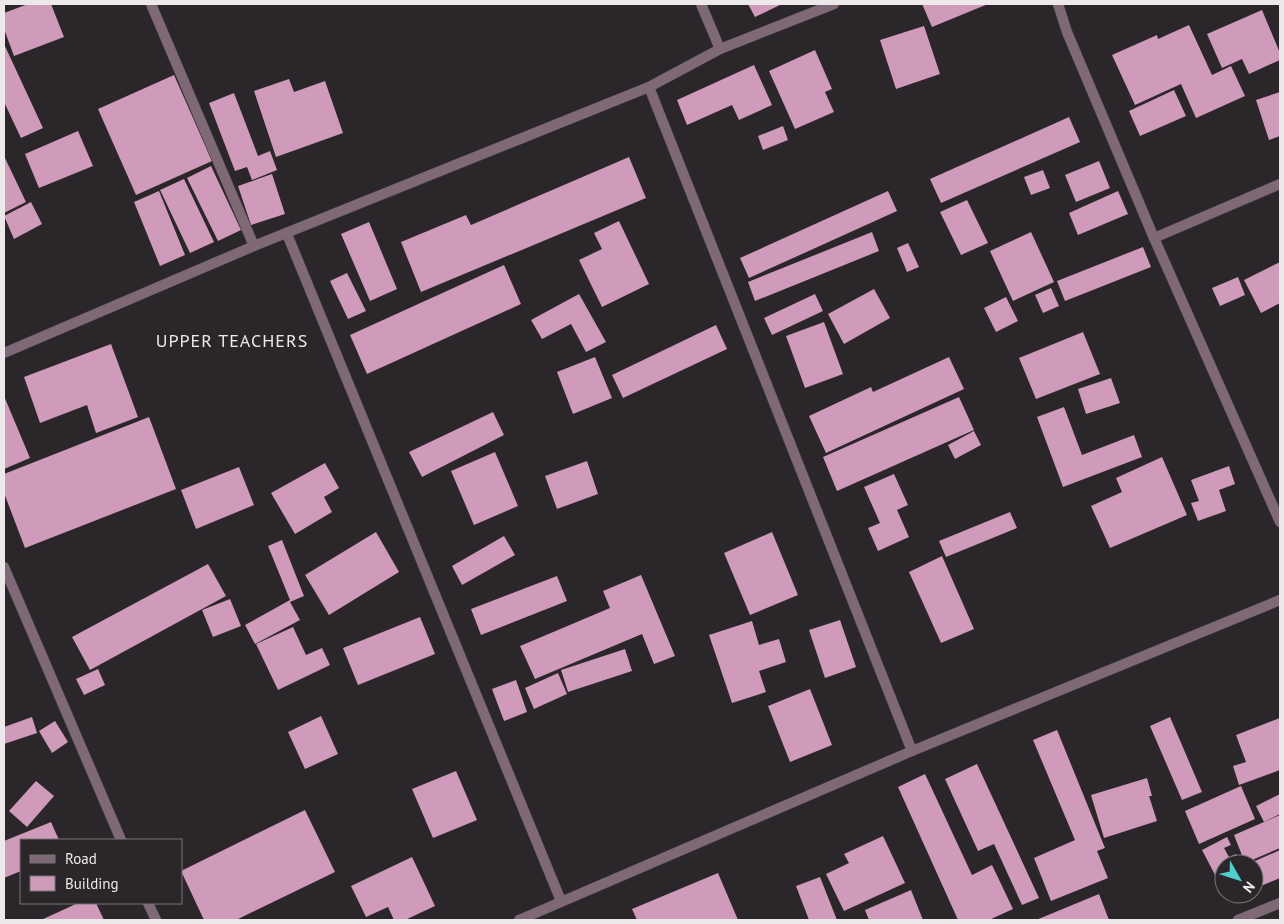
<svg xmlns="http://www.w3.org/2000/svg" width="1284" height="924" viewBox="0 0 1284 924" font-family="'PT Sans',sans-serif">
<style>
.building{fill:#d09aba}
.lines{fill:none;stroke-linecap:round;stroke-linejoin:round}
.street-casing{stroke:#464144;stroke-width:11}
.street{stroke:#7f6976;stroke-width:10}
.labels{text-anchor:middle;stroke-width:5;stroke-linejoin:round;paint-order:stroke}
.quarter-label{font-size:18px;letter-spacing:1px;fill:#ede9eb;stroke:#2b2629}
</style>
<rect width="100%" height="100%" fill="#2b2629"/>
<g class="building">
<polygon points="28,4 51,4 64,37 14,56 4,29 4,13"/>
<polygon points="748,4 782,4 755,17"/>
<polygon points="922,4 988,4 932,27"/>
<polygon points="1262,10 1280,53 1280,60 1249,74 1242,59 1222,68 1207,34"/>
<polygon points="1189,25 1212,75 1231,66 1245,96 1196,118 1181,84 1135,105 1112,55 1157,35 1158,39"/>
<polygon points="924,26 940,74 896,89 880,40"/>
<polygon points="4,44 43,128 21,138 4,102"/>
<polygon points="815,50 832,89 825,92 834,112 795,129 769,71"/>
<polygon points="754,65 772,105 739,120 732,105 687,125 677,100"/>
<polygon points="174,75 212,161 136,195 98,109"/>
<polygon points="289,79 294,92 325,81 343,133 276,157 254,91"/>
<polygon points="1174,90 1186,116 1140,136 1129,111"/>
<polygon points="1280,92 1280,136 1269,140 1256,100"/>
<polygon points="234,93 258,156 270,151 277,170 252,180 247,167 235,171 209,103"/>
<polygon points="1069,117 1080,142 941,203 930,179"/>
<polygon points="783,126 788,140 763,150 758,136"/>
<polygon points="78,131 93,166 39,188 25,154"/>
<polygon points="629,157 646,198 421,292 401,242 466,215 471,225"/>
<polygon points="5,158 26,202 4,213 4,159"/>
<polygon points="1099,161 1110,188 1076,202 1065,175"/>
<polygon points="211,166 241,230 218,241 187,178"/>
<polygon points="1043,170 1050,188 1031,195 1024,177"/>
<polygon points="272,174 285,214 251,225 238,186"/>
<polygon points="184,179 214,242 190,253 160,190"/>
<polygon points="159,191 185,255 160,266 134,202"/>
<polygon points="888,191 897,211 749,278 740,258"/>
<polygon points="1118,191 1128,214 1078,235 1069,213"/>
<polygon points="967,200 988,243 961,255 940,212"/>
<polygon points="31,202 42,224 14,239 4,216"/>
<polygon points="619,221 649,284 602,307 579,260 602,249 594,233"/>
<polygon points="369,222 397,289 370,301 341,234"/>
<polygon points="872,232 879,251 755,301 748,282"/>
<polygon points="1031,232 1054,282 1013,301 990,251"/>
<polygon points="908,243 919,267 907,272 897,248"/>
<polygon points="1143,247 1151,267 1065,301 1057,281"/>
<polygon points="1280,262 1280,303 1261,313 1244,280"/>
<polygon points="504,265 521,304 367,374 350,335"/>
<polygon points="347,273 366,311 348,319 330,281"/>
<polygon points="1238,277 1245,295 1220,306 1212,288"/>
<polygon points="1051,288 1059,306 1043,313 1035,295"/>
<polygon points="874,289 890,318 844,344 828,314"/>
<polygon points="579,294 606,342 586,352 571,324 542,339 531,320"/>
<polygon points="815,294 823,311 772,335 764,318"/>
<polygon points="1006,297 1018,321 996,332 984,308"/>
<polygon points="824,322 843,374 805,388 786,336"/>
<polygon points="716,325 727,349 623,398 612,375"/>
<polygon points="1083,332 1100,374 1036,399 1019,358"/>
<polygon points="111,344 138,417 96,433 87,405 40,423 24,377"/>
<polygon points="595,357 612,398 573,414 557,372"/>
<polygon points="949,357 964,389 826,453 809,416 871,387 873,392"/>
<polygon points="1111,378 1120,403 1086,414 1078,389"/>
<polygon points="4,396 30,458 4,469"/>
<polygon points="959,397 974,430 837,491 823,457"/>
<polygon points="1064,407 1082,455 1134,435 1142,457 1063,487 1037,417"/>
<polygon points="493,412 504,435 422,477 409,452"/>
<polygon points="149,417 176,489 25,548 4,493 4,474"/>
<polygon points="974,431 981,445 955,459 948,445"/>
<polygon points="495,452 518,506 474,525 451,471"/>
<polygon points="1162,457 1187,515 1110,548 1091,506 1122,492 1116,478"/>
<polygon points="587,461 598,494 557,509 545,476"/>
<polygon points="325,463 339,488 324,497 332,512 295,534 271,493"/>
<polygon points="1229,466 1235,484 1219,490 1226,511 1198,521 1191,503 1199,501 1191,480"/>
<polygon points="239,467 254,505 196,529 181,490"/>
<polygon points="894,474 908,505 897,510 909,537 878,551 868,528 880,523 864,487"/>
<polygon points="1010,512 1017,528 946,557 939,541"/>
<polygon points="376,532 399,572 329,615 305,575"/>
<polygon points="772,532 798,595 750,615 724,553"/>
<polygon points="504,536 515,555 462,585 452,566"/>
<polygon points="282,540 304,596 290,602 300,620 255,644 245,625 290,600 268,546"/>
<polygon points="942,556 974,629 941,643 909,572"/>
<polygon points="208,564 226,596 90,670 72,637"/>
<polygon points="641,575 675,656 654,664 642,634 535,679 520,646 610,608 603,591"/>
<polygon points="557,576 567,601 481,635 471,609"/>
<polygon points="230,599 241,626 213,637 202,610"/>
<polygon points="420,617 435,654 358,685 343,648"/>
<polygon points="840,620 856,667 825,678 809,630"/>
<polygon points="752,621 759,645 779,639 786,662 759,671 766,692 732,703 709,635"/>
<polygon points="293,627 306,655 322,648 330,665 278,690 256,644"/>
<polygon points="625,649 632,671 568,692 561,670"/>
<polygon points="98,669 105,685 84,695 76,679"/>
<polygon points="558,673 567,694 534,709 525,688"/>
<polygon points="516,680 527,712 504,721 492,689"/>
<polygon points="810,689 832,745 790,762 768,706"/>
<polygon points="321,716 338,754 305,769 288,732"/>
<polygon points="32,717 37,733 4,744 4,727"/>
<polygon points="1170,717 1202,792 1182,800 1150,726"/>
<polygon points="1280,718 1280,770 1239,785 1233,766 1246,762 1236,735"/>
<polygon points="55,721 68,742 52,753 39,731"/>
<polygon points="1057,730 1105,848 1097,851 1108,878 1051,901 1034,858 1075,840 1033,740"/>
<polygon points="977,764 1039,898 1022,905 994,844 978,851 945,779"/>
<polygon points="456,771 477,820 433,838 412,789"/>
<polygon points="925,774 972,875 992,865 1013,909 989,920 958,920 898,787"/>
<polygon points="1147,778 1152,796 1149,796 1157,821 1104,838 1091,795"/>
<polygon points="36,781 54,796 27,827 9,811"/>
<polygon points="1241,786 1255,819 1199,844 1185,811"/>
<polygon points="1280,794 1280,814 1264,822 1256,806"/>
<polygon points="305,810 335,872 236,920 204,920 181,871"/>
<polygon points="1280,815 1280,848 1245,863 1234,835"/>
<polygon points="51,822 59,840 21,840 21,871 4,878 4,841"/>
<polygon points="883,836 905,883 844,911 826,874 849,863 844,854"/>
<polygon points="1227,837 1231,845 1224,848 1229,857 1236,854 1241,864 1224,864 1224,892 1202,850"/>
<polygon points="1280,850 1280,878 1256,888 1254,882 1254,864 1248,864"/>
<polygon points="412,857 435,906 405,920 394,920 388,907 366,917 351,886"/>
<polygon points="718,873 738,920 637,920 632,909"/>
<polygon points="820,877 837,920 809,920 796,886"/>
<polygon points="911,890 923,920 869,920 865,910"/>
<polygon points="1099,894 1109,920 1036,920"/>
<polygon points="78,903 96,903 104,920 41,920"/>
</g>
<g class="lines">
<defs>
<g id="street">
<polyline points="151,4 254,246"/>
<polyline points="701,4 720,49 649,87 912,751"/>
<polyline points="1058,4 1067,32 1154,238 1280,522"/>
<polyline points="720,49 834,4"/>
<polyline points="287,234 561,901"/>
<polyline points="1154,238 1280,184"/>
<polyline points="4,353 254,246 649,87"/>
<polyline points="4,567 121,840"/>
<polyline points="148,903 156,920"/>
<polyline points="519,920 912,751 1280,600"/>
<polyline points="1238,920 1280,903"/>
</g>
</defs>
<use href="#street" class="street-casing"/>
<use href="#street" class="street"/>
</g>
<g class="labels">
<g class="quarter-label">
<text x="232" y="347">UPPER TEACHERS</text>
</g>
</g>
<rect width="1284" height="924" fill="none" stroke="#ede9eb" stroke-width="10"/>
<rect x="20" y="839" width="162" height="65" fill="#2b2629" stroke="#797477"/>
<rect x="30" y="855" width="25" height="8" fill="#7f6976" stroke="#797477"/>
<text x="65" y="864" font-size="15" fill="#ede9eb">Road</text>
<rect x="30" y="876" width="25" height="15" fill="#d09aba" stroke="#797477"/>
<text x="65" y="889" font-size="15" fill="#ede9eb">Building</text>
<g transform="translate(1239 879) rotate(129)"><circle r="24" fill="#2b2629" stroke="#797477"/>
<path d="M0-4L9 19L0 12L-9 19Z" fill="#52cdce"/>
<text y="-8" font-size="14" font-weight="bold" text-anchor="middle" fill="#ede9eb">N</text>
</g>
</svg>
